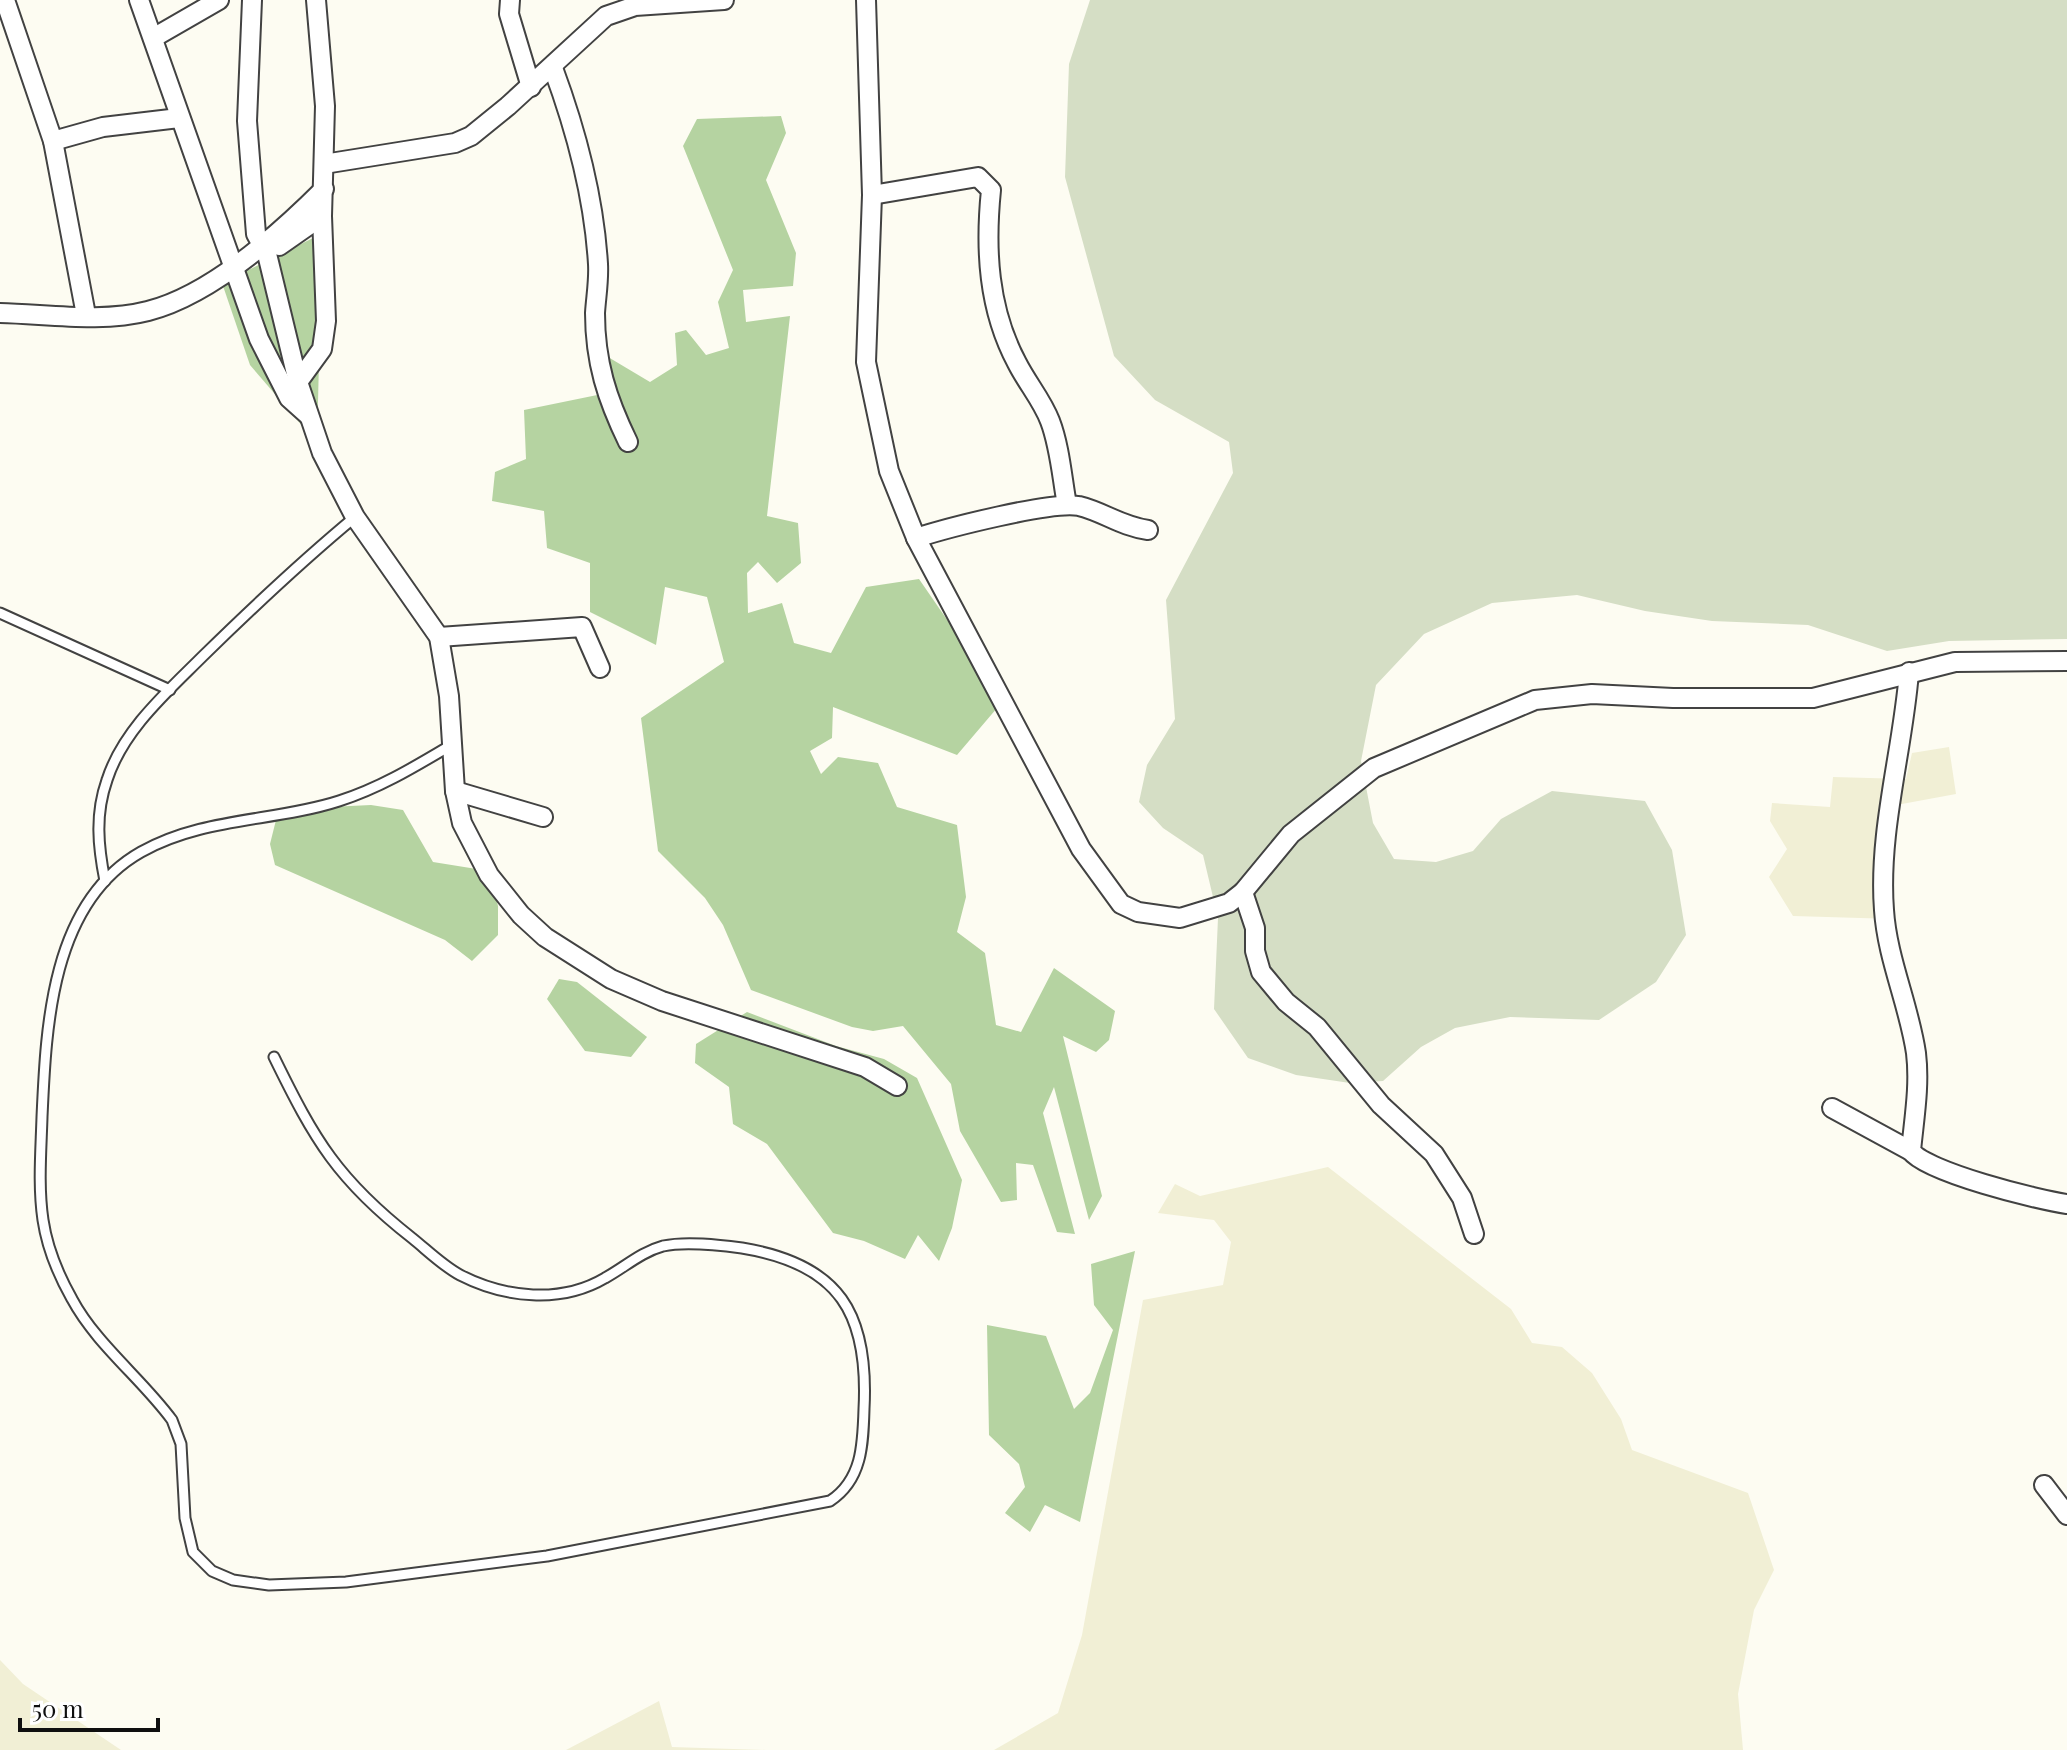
<svg xmlns="http://www.w3.org/2000/svg" width="2067" height="1750" viewBox="0 0 2067 1750" font-family="'Playfair Display',serif">
<style>
.farmland{fill:#f1efd5}
.forest{fill:#b5d3a1}
.cemetery{fill:#d5dec5}
.lines{fill:none;stroke-linecap:round;stroke-linejoin:round}
.lane-casing{stroke:#424242;stroke-width:13}
.street-casing{stroke:#424242;stroke-width:22}
.lane{stroke:#fff;stroke-width:9}
.street{stroke:#fff;stroke-width:18}
</style>
<rect width="100%" height="100%" fill="#fdfcf2"/>
<g class="farmland">
<polygon points="1949,747 1956,794 1891,806 1894,919 1793,916 1769,877 1787,849 1770,821 1772,803 1830,807 1833,777 1906,779 1912,753"/>
<polygon points="1328,1167 1511,1309 1532,1343 1562,1347 1592,1373 1621,1419 1632,1450 1748,1493 1774,1570 1754,1610 1738,1694 1743,1750 994,1750 1058,1713 1082,1635 1143,1300 1223,1285 1231,1242 1214,1220 1158,1213 1175,1184 1200,1196"/>
<polygon points="0,1660 23,1684 121,1750 0,1750"/>
<polygon points="659,1701 672,1747 766,1750 566,1750"/>
</g>
<g class="forest">
<polygon points="781,116 786,133 766,180 796,253 793,286 743,290 746,322 790,316 767,516 798,523 801,563 777,583 758,562 747,573 748,613 782,603 794,643 831,653 866,587 919,579 1003,701 957,755 833,707 832,738 810,751 821,774 838,757 878,763 897,807 957,825 966,897 957,932 985,953 996,1025 1021,1032 1054,968 1115,1011 1109,1040 1096,1052 1063,1036 1102,1196 1089,1220 1054,1087 1043,1113 1075,1234 1057,1232 1033,1165 1016,1163 1017,1200 1001,1202 960,1131 951,1084 903,1026 873,1031 852,1027 751,990 723,925 705,898 658,851 641,718 724,662 707,597 665,587 656,645 590,612 590,563 547,548 544,511 492,501 495,472 526,459 524,410 607,393 603,354 650,382 677,365 675,333 686,330 706,355 729,348 718,302 733,270 683,146 697,119"/>
<polygon points="322,238 317,443 250,365 222,283 311,239"/>
<polygon points="371,805 403,810 433,862 489,871 498,906 498,935 472,961 445,940 275,865 270,844 276,820 309,808"/>
<polygon points="559,979 577,982 647,1037 631,1057 585,1051 547,999"/>
<polygon points="747,1012 836,1046 884,1059 917,1078 962,1180 952,1228 939,1261 918,1235 905,1259 864,1241 833,1233 767,1144 733,1124 729,1087 695,1063 696,1044"/>
<polygon points="1135,1251 1080,1522 1045,1505 1030,1532 1005,1513 1025,1487 1019,1464 989,1435 987,1325 1046,1336 1074,1409 1090,1393 1113,1330 1094,1305 1091,1264"/>
</g>
<polygon class="cemetery" points="1090,0 2067,0 2067,639 1949,641 1887,651 1808,625 1712,621 1645,611 1577,595 1492,603 1424,634 1376,685 1361,761 1373,823 1394,859 1436,862 1473,851 1501,819 1552,791 1645,801 1672,850 1686,935 1656,982 1599,1020 1510,1017 1455,1028 1421,1047 1383,1081 1350,1083 1296,1075 1248,1058 1214,1009 1218,918 1203,855 1163,828 1139,802 1147,765 1175,719 1166,600 1233,473 1229,442 1155,400 1114,356 1065,177 1069,64"/>
<g class="lines">
<defs>
<g id="lane">
<polyline points="0,613 170,690"/>
<path d="M105 881C98 846 95 814 107 780 123 730 167 692 203 656 252 608 302 561 355 517"/>
<path d="M274 1057C315 1141 338 1180 412 1238 427 1250 443 1266 460 1275 505 1298 561 1304 605 1278 625 1267 641 1252 663 1246 686 1241 719 1245 742 1248 840 1264 869 1314 864 1409 863 1445 862 1480 830 1501L547 1556 346 1582 269 1585 233 1580 212 1571 193 1552 185 1518 181 1444 172 1420C142 1379 96 1344 72 1299 59 1276 47 1247 43 1220 38 1186 41 1151 42 1117 46 1026 51 903 141 852 203 817 274 822 339 801 380 788 416 766 453 744"/>
</g>
<g id="street">
<polyline points="5,0 53,141 86,315"/>
<polyline points="139,0 259,339 289,398 308,415"/>
<polyline points="252,0 247,121 256,234 267,254 298,382 322,453 355,517 439,637 449,696 455,791 462,823 489,875 521,915 545,937 611,979 662,1001 865,1067 897,1086"/>
<polyline points="510,0 509,14 531,87"/>
<polyline points="866,0 872,195 866,362 889,471 916,538 1081,849 1121,904 1138,912 1180,918 1229,903 1243,892 1291,834 1374,768 1535,700 1592,694 1673,698 1813,698 1955,662 2067,661"/>
<polyline points="153,38 219,0"/>
<path d="M553 68C576 130 594 198 598 264 599 281 596 297 595 313 595 362 607 399 628 442"/>
<polyline points="53,141 103,127 179,118"/>
<polyline points="324,164 455,143 471,136 508,106 606,16 635,6 724,0"/>
<path d="M872 195 978 177 991 190C985 249 988 309 1017 363 1027 383 1042 400 1050 421 1060 447 1062 478 1067 505"/>
<polyline points="279,246 322,216"/>
<path d="M0 313C47 314 102 323 148 311 211 295 279 234 324 189"/>
<polyline points="298,382 322,349 326,321 322,216 325,106 316,0"/>
<path d="M916 538C947 528 1051 501 1079 506 1104 512 1120 526 1148 530"/>
<polyline points="439,637 582,627 600,668"/>
<path d="M1909 672C1903 750 1878 831 1884 910 1887 958 1909 1005 1916 1053 1920 1086 1914 1119 1911 1151 1926 1172 2038 1200 2067 1204"/>
<polyline points="455,791 543,817"/>
<polyline points="1243,892 1255,928 1255,951 1261,972 1286,1002 1317,1027 1381,1105 1434,1154 1462,1198 1474,1234"/>
<polyline points="1832,1108 1911,1151"/>
<polyline points="2044,1485 2067,1515"/>
</g>
</defs>
<use href="#lane" class="lane-casing"/>
<use href="#street" class="street-casing"/>
<use href="#lane" class="lane"/>
<use href="#street" class="street"/>
</g>
<path d="M20 1718v12h138v-12" fill="none" stroke="#0f0f0f" stroke-width="4"/>
<text x="32" y="1718" font-size="24" fill="#0f0f0f" stroke="#ffffff" stroke-width="6" paint-order="stroke">50 m</text>
</svg>
